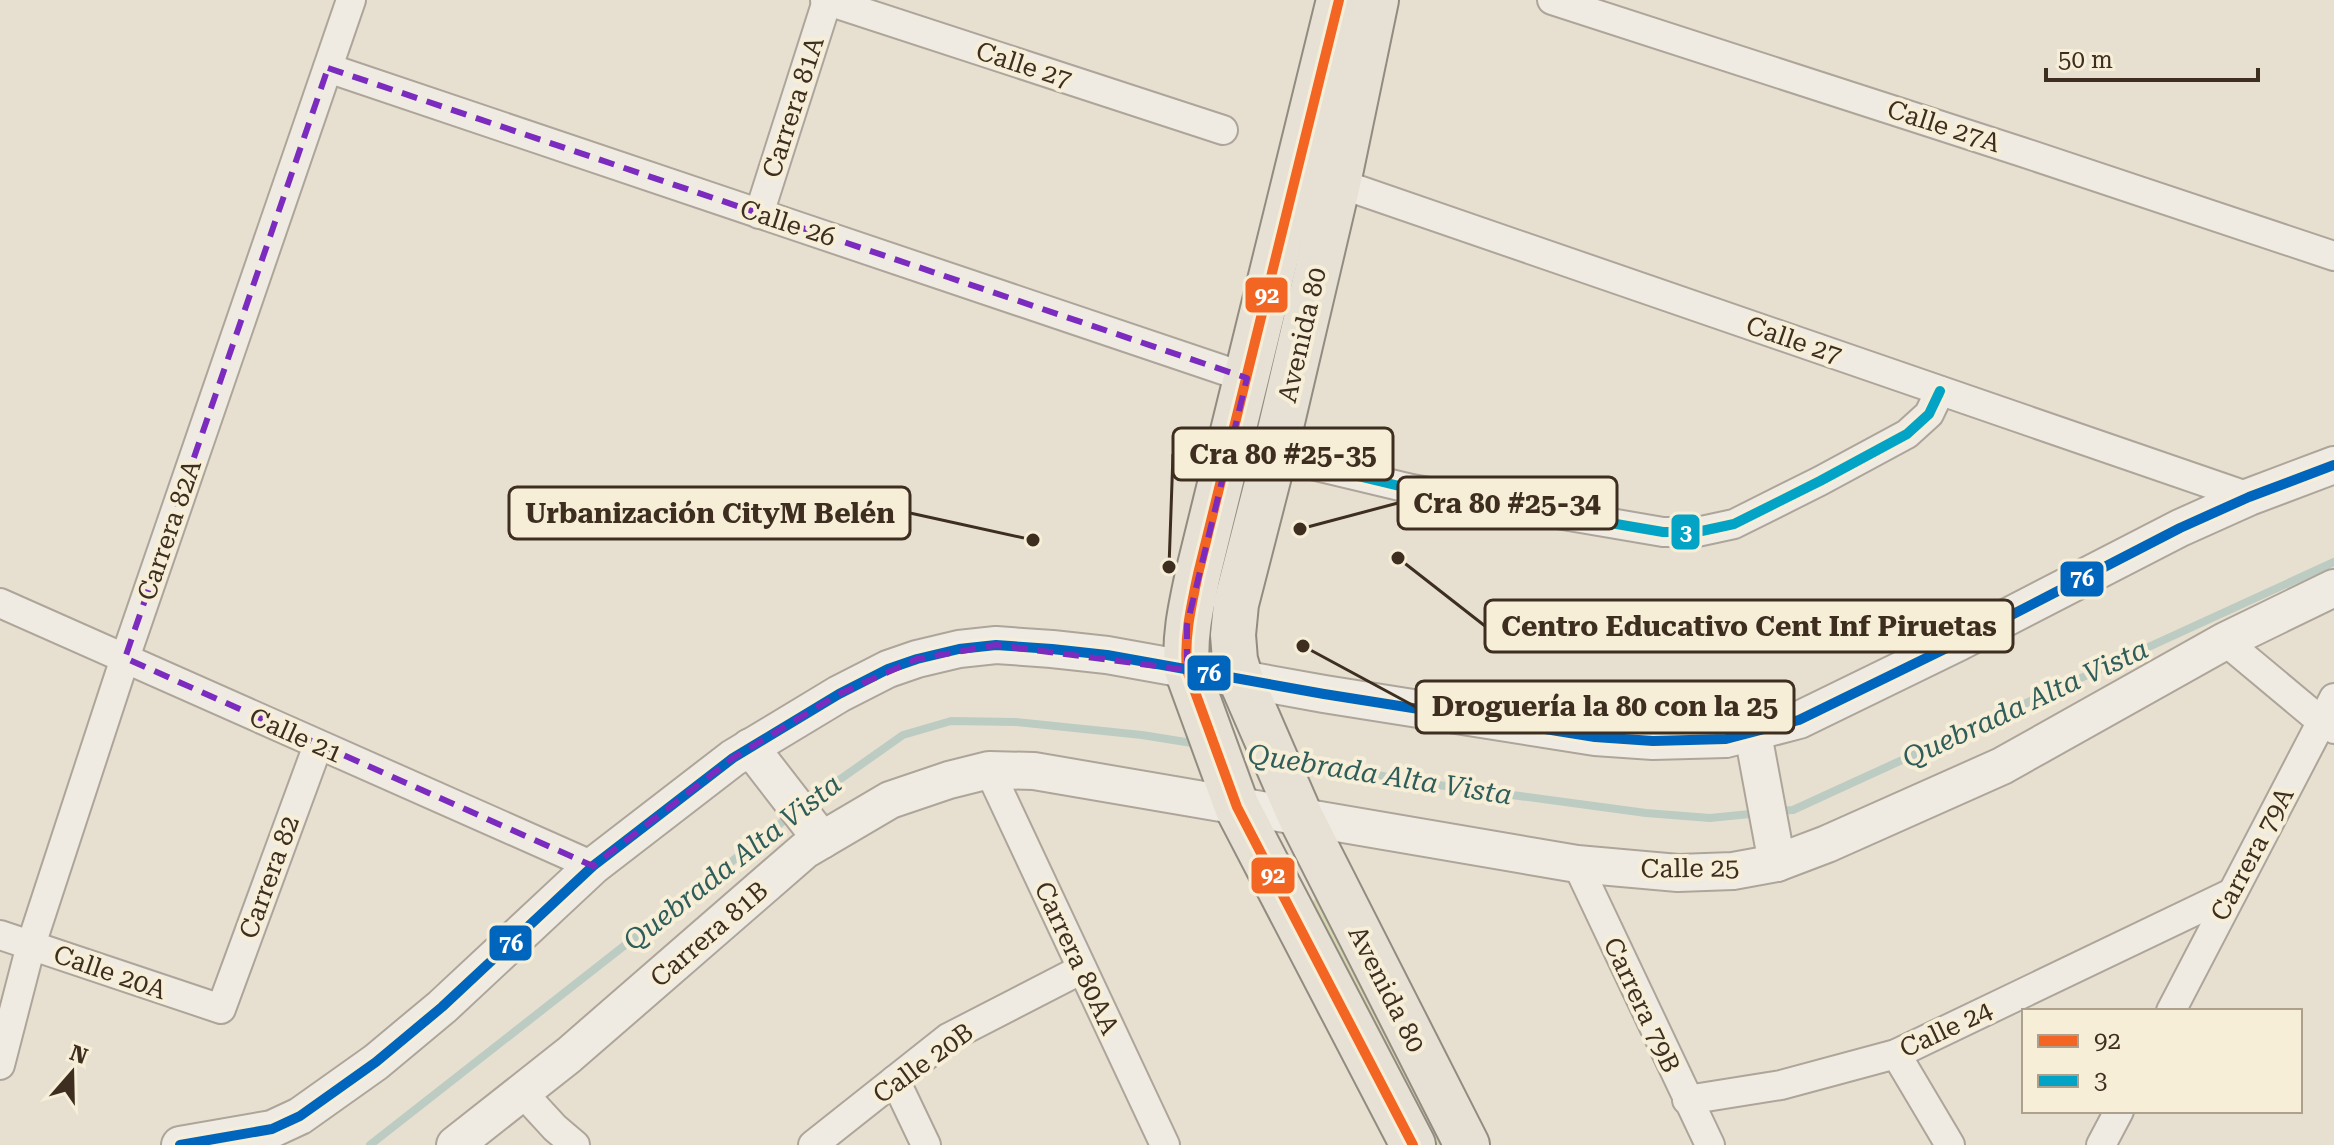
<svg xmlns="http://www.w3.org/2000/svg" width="2334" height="1145" viewBox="0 0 2334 1145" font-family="'Roboto Serif',serif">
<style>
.green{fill:#d6d7b3}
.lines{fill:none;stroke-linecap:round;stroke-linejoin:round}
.stream{stroke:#bcccc2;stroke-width:8}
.minor-casing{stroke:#ada599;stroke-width:32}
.tertiary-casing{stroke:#ada599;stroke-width:40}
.primary-casing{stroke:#928b80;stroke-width:48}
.minor{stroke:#efebe3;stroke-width:28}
.tertiary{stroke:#efebe3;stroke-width:36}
.primary{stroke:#e6e1d4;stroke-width:44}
.bus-1-casing{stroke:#f7eed8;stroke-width:16}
.bus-2-casing{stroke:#f7eed8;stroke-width:16}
.bus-3-casing{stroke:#f7eed8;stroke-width:16}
.bus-1{stroke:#f26522;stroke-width:10}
.bus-2{stroke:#03a3c5;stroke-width:10}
.bus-3{stroke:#0065bd;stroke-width:10}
.marked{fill:none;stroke:#7b2cbf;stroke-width:6;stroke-dasharray:16 10;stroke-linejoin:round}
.labels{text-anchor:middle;stroke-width:8;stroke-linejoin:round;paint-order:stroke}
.street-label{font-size:26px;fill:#3d2e20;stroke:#f7eed8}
.water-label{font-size:28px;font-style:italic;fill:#2f5d5a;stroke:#f7eed8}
.leader{fill:none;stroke:#3d2e20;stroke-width:3}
.callout-dot{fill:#3d2e20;stroke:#f7eed8;stroke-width:3}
.callout{fill:#f7eed8;stroke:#3d2e20;stroke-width:3}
.callout-label{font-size:28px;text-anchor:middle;font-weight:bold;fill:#3d2e20}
.line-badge{stroke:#f7eed8;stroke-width:3}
.badge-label{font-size:22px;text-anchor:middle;font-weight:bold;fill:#fff}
</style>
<rect width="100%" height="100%" fill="#e7e0d1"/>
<polygon class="green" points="1324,895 1451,1145 1427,1145 1305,905"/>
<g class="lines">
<g class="stream">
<polyline points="1290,760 1423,783 1646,813 1710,818 1760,813"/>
<polyline points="805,804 903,735 951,721 1015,722 1142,735 1198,744"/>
<polyline points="1778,811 1793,810 2334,562"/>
<polyline points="370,1145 791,815"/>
</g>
<defs>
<g id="minor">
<polyline points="825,0 1223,130"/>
<polyline points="1552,0 2022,152 2334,256"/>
<polyline points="328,68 1247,378"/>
<polyline points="1338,183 2249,497"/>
<polyline points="759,214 827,1"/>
<polyline points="1274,456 1412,489 1663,532 1697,532 1734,524 1820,481 1907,434 1929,414 1940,391"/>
<polyline points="0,603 593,866"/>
<polyline points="2225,641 2322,722 2334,729"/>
<polyline points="989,770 1165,1145"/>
<polyline points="1577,864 1710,1145"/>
<polyline points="0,935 221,1009 318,745"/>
<polyline points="2171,1011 2334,698"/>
<polyline points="1896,1054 1950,1145"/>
<polyline points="0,1065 31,945 125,658 351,0"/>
<polyline points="895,1080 926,1145"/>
<polyline points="521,1091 555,1128 575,1145"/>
<polyline points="1687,1100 1781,1085 1896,1054 2232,893"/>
<polyline points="813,1145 948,1038 1082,969"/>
<polyline points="2101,1145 2119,1111"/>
</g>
<g id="tertiary">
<polyline points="1753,734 1777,863"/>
<polyline points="750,747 822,840"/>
<polyline points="180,1145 272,1129 300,1116 376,1062 442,1007 593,866 733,758 839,694 888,669 917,659 959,649 996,645 1052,649 1107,655 1324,694 1595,737 1653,741 1726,739 1799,720 1959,642 2180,528 2249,497 2334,465"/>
<polyline points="455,1145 569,1055 805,850 890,800 949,780 989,770 1034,771 1577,864 1678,873 1733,871 1777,863 1827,844 2002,766 2225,641 2334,588"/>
</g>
<g id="primary">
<path d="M1339 0 1198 574C1191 607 1184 637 1187 670L1237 807 1413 1145"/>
<polyline points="1376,0 1338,183 1274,456 1236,604 1233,635 1235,660 1241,680 1301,818 1467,1145"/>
</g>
</defs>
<use href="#minor" class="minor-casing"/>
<use href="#tertiary" class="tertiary-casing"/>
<use href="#primary" class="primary-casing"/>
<use href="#minor" class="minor"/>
<use href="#tertiary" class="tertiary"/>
<use href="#primary" class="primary"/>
<defs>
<path id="bus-1" d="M1339 0 1198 574C1191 607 1184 637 1187 670L1237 807 1413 1145"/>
<polyline id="bus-2" points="1274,456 1412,489 1663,532 1697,532 1734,524 1820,481 1907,434 1929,414 1940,391"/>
<polyline id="bus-3" points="180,1145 272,1129 300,1116 376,1062 442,1007 593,866 733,758 839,694 888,669 917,659 959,649 996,645 1052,649 1107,655 1324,694 1595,737 1653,741 1726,739 1799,720 1959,642 2180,528 2249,497 2334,465"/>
</defs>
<use href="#bus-1" class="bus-1-casing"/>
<use href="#bus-2" class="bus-2-casing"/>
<use href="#bus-3" class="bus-3-casing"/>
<use href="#bus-1" class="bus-1"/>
<use href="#bus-2" class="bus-2"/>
<use href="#bus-3" class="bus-3"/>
</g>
<path class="marked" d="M328 68 1247 378 1187 625V670L996 645 917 659 839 694 733 758 593 866 125 658Z"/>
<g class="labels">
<g class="street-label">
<text transform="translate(1024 65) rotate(18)" y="9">Calle 27</text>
<text transform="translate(793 107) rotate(-72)" y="9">Carrera 81A</text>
<text transform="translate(1944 126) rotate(18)" y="9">Calle 27A</text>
<text transform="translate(788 223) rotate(18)" y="9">Calle 26</text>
<text transform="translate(1302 335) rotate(-77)" y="9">Avenida 80</text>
<text transform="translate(1794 340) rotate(19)" y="9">Calle 27</text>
<text transform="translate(169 530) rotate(-71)" y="9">Carrera 82A</text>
<text transform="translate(296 735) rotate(24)" y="9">Calle 21</text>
<text transform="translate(2252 854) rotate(-62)" y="9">Carrera 79A</text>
<text transform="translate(1690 868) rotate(-1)" y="9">Calle 25</text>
<text transform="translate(269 877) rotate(-70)" y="9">Carrera 82</text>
<text transform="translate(709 934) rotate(-41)" y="9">Carrera 81B</text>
<text transform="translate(1077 958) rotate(65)" y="9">Carrera 80AA</text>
<text transform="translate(110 972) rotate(19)" y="9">Calle 20A</text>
<text transform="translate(1387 989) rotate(63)" y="9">Avenida 80</text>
<text transform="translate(1642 1005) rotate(65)" y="9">Carrera 79B</text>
<text transform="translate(1946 1029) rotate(-25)" y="9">Calle 24</text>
<text transform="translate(923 1063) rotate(-36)" y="9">Calle 20B</text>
</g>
<g class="water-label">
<text transform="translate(2025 703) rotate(-25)" y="10">Quebrada Alta Vista</text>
<text transform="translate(1380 774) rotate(9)" y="10">Quebrada Alta Vista</text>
<text transform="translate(732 862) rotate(-38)" y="10">Quebrada Alta Vista</text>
</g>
</g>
<path class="leader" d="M1169 567L1173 454M1300 529L1398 503M1033 540L910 513M1398 558L1485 626M1303 646L1416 707"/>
<g class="callout-dot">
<circle cx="1169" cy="567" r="8"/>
<circle cx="1300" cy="529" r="8"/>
<circle cx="1033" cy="540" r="8"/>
<circle cx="1398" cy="558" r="8"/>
<circle cx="1303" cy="646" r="8"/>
</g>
<g class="callout">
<rect x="1173" y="428" width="220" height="52" rx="8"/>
<rect x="1398" y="477" width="219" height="52" rx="8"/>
<rect x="509" y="487" width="401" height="52" rx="8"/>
<rect x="1485" y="600" width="528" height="52" rx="8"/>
<rect x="1416" y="681" width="378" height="52" rx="8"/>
</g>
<g class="callout-label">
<text x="1283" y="464">Cra 80 #25-35</text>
<text x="1507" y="513">Cra 80 #25-34</text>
<text x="710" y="523">Urbanización CityM Belén</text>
<text x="1749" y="636">Centro Educativo Cent Inf Piruetas</text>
<text x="1605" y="716">Droguería la 80 con la 25</text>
</g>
<g class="line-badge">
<rect x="1244" y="276" width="45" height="38" rx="8" fill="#f26522"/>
<rect x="1670" y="513" width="31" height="38" rx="8" fill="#03a3c5"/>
<rect x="2059" y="560" width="46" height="38" rx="8" fill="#0065bd"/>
<rect x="1186" y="654" width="46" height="38" rx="8" fill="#0065bd"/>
<rect x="1250" y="856" width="46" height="39" rx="8" fill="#f26522"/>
<rect x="488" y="924" width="45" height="38" rx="8" fill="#0065bd"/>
</g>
<g class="badge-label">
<text x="1267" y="303">92</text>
<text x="1686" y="540">3</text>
<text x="2082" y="586">76</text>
<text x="1209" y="681">76</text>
<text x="1273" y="883">92</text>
<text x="511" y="951">76</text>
</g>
<rect x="2022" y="1009" width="280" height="104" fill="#f7eed8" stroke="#ada18e" stroke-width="2"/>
<rect x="2038" y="1035" width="40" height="12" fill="#f26522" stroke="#ada18e" stroke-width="2"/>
<text x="2094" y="1049" font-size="24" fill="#3d2e20">92</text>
<rect x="2038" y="1075" width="40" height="12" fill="#03a3c5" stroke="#ada18e" stroke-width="2"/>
<text x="2094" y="1089" font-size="24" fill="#3d2e20">3</text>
<g transform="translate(72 1073) rotate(20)" stroke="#f7eed8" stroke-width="6" paint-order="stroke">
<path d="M0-6L14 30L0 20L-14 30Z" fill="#3d2e20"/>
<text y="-12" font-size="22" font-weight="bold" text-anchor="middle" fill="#3d2e20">N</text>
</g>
<path d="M2046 68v12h212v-12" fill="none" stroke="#3d2e20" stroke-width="4"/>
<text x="2058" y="68" font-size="24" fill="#3d2e20" stroke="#f7eed8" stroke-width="6" paint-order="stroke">50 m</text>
</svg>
